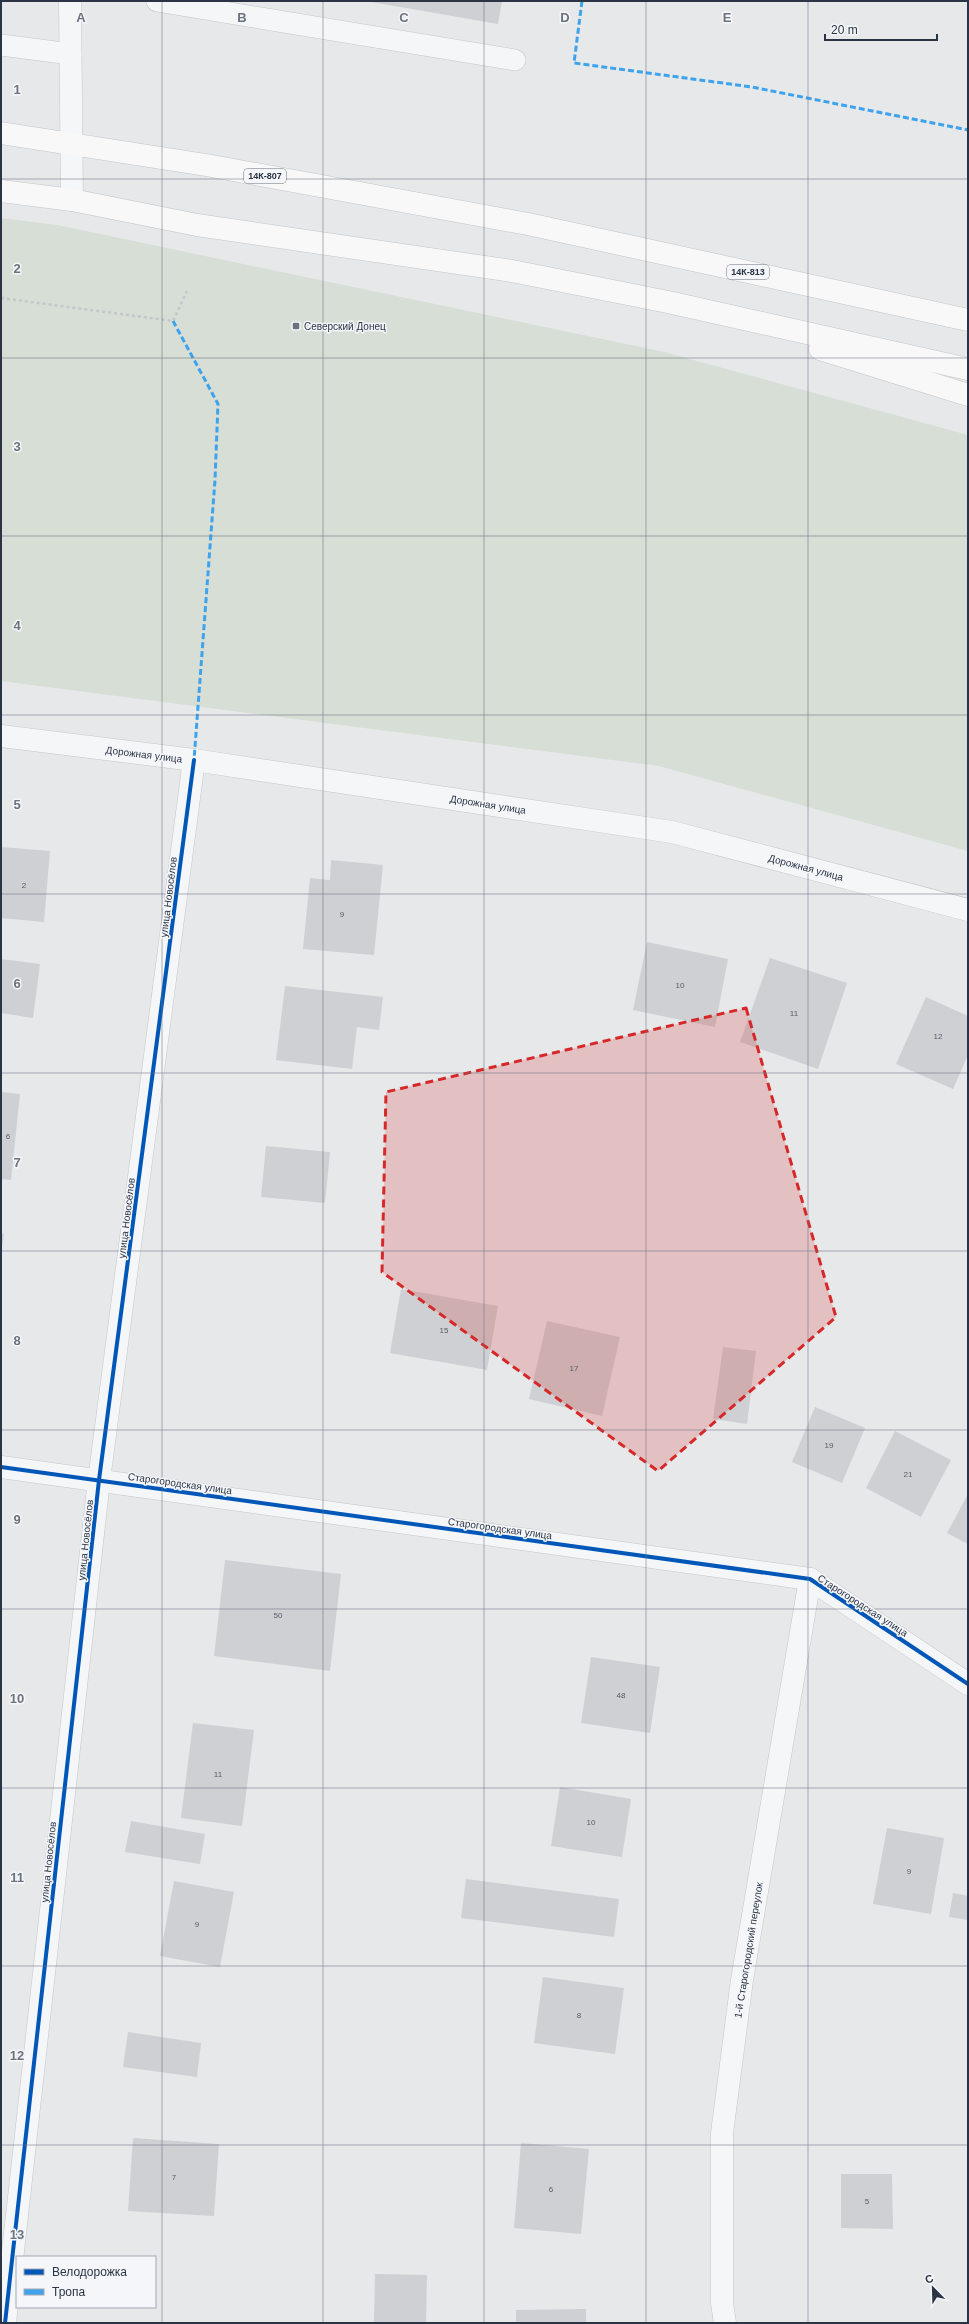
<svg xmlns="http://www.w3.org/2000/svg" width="969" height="2324" viewBox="0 0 969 2324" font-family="Arial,sans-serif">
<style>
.green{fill:#d6ded6}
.building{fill:#ced0d3}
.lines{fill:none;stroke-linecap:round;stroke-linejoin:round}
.lane-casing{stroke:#c4c6c8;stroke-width:22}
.street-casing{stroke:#c4c6c8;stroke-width:23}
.primary-casing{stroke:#c2c5c8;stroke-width:23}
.path{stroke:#c5c6ca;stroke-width:2.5;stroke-dasharray:3 3;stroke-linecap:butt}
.lane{stroke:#f5f6f7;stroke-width:21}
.street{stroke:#f5f6f7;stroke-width:22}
.primary{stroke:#f8f8f8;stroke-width:22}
.quiet{stroke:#3ea3ec;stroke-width:3;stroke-dasharray:6 3;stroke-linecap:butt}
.cycleway-casing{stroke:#f4f6f9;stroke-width:6}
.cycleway{stroke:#0057b8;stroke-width:4}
.marked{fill:#d62828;fill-opacity:0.2;stroke:#d62828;stroke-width:3;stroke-dasharray:8 5;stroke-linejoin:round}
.grid{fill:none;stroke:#6c737f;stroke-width:1;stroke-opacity:0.55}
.poi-dot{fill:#6c737f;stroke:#f4f6f9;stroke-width:1.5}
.labels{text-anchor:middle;stroke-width:3;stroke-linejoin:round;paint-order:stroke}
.number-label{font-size:8px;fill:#545c69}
.shield{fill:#f4f6f9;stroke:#676e7b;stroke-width:1}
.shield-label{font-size:9px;font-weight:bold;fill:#2b3445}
.poi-label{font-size:10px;fill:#2b3445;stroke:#f4f6f9;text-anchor:start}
.street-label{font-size:10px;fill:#2b3445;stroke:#f4f6f9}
.grid-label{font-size:13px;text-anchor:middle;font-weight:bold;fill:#6c737f;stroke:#f4f6f9;stroke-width:3;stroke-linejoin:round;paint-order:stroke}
</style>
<rect width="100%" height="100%" fill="#e6e8ea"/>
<polygon class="green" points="1,218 57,225 664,352 968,435 968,851 659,766 1,681"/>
<g class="building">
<polygon points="366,1 502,1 498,24"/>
<polygon points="1,847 50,851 44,922 1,918"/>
<polygon points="331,860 383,865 374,955 303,949 310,878 330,880"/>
<polygon points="647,942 728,959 715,1027 633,1010"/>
<polygon points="770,958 847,983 818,1069 740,1042"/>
<polygon points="1,959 40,964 33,1018 1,1013"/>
<polygon points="285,986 383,997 379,1030 357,1027 352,1069 276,1060"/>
<polygon points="926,997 968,1016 968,1055 953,1089 896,1064"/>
<polygon points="1,1092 20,1094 11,1180 1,1179"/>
<polygon points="266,1146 330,1152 325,1203 261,1197"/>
<polygon points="1,1234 4,1234 2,1247 1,1247"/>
<polygon points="401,1289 498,1306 487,1370 390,1353"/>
<polygon points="547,1321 620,1337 602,1416 529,1399"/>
<polygon points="723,1347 756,1351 747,1424 713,1419"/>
<polygon points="815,1407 865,1428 842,1483 792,1462"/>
<polygon points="895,1431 951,1460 921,1517 866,1488"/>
<polygon points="968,1494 968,1544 947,1533"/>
<polygon points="225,1560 341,1574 330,1671 214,1656"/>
<polygon points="591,1657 660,1667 650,1733 581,1723"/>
<polygon points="193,1723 254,1730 242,1826 181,1818"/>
<polygon points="560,1787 631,1799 622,1857 551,1846"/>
<polygon points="131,1821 205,1834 200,1864 125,1852"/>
<polygon points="887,1828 944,1838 931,1914 873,1904"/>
<polygon points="466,1879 619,1899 614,1937 461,1918"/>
<polygon points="174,1881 234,1892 220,1967 160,1956"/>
<polygon points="953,1893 968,1896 968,1920 949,1917"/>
<polygon points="543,1977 624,1988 615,2054 534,2043"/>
<polygon points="128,2032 201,2043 197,2077 123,2067"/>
<polygon points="133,2138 219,2144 214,2216 128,2211"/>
<polygon points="521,2143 589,2149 581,2234 514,2228"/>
<polygon points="841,2174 892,2174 893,2229 841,2228"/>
<polygon points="375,2274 427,2275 426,2323 374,2323"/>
<polygon points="586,2309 586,2323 516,2323 516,2310"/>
</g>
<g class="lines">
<defs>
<g id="lane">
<polyline points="157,1 515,60"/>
<polyline points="1,45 71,54"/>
</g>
<g id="street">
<polyline points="70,1 72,200"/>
<polyline points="1,736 194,760 672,832 968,910"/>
<polyline points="1,1467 810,1579 968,1684"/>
<polyline points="5,2323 99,1480 194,760"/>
<polyline points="725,2323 722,2303 722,2133 742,1980 810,1579"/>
</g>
<g id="primary">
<polyline points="1,133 206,165 528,224 968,320"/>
<polyline points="1,191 72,200 197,225 512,271 668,302 968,369"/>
<polyline points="820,349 968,395"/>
</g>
</defs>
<use href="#lane" class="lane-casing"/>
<use href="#street" class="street-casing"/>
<use href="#primary" class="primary-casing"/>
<polyline class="path" points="1,298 173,321 187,291"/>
<use href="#lane" class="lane"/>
<use href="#street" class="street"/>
<use href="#primary" class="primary"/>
<g class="quiet">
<polyline points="582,1 574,63 752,87 968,130"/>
<polyline points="173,321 218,404 215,480 194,760"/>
</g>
<defs>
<g id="cycleway">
<polyline points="1,1467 810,1579 968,1684"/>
<polyline points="5,2323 99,1480 194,760"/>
</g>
</defs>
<use href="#cycleway" class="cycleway-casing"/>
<use href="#cycleway" class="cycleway"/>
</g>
<path class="marked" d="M746 1008 836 1317 658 1471 382 1272 386 1092Z"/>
<path class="grid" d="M162 1V2323M323 1V2323M484 1V2323M646 1V2323M808 1V2323M1 179H968M1 358H968M1 536H968M1 715H968M1 894H968M1 1073H968M1 1251H968M1 1430H968M1 1609H968M1 1788H968M1 1966H968M1 2145H968"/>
<rect class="poi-dot" x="292" y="322" width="8" height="8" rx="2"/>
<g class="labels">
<g class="number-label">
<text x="24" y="888">2</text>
<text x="342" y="917">9</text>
<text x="680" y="988">10</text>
<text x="794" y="1016">11</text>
<text x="938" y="1039">12</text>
<text x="8" y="1139">6</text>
<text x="444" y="1333">15</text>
<text x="574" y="1371">17</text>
<text x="829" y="1448">19</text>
<text x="908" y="1477">21</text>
<text x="278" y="1618">50</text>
<text x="621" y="1698">48</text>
<text x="218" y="1777">11</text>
<text x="591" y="1825">10</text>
<text x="909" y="1874">9</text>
<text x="197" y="1927">9</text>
<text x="579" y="2018">8</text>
<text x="174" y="2180">7</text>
<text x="551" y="2192">6</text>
<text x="867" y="2204">5</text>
</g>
<g class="shield">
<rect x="244" y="169" width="42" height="14" rx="3"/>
<rect x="727" y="265" width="42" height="14" rx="3"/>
</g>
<g class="shield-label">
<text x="265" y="179">14К-807</text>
<text x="748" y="275">14К-813</text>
</g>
<g class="poi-label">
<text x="304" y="330">Северский Донец</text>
</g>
<g class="street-label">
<text transform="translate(144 754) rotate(7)" y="4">Дорожная улица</text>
<text transform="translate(488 804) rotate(9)" y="4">Дорожная улица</text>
<text transform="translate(806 867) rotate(15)" y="4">Дорожная улица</text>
<text transform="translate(168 897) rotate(-83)" y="4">улица Новосёлов</text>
<text transform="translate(126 1218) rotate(-83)" y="4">улица Новосёлов</text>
<text transform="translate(180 1483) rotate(8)" y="4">Старогородская улица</text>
<text transform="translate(500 1528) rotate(8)" y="4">Старогородская улица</text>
<text transform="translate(85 1540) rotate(-84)" y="4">улица Новосёлов</text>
<text transform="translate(863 1605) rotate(33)" y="4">Старогородская улица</text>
<text transform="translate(48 1862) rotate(-84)" y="4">улица Новосёлов</text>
<text transform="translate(748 1950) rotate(-81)" y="4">1-й Старогородский переулок</text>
</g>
</g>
<g class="grid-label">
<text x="81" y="22">A</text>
<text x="242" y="22">B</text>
<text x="404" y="22">C</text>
<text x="565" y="22">D</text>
<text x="727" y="22">E</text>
<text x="17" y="94">1</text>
<text x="17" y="273">2</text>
<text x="17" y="451">3</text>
<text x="17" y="630">4</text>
<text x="17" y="809">5</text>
<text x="17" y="988">6</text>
<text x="17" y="1167">7</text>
<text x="17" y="1345">8</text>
<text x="17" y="1524">9</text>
<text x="17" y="1703">10</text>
<text x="17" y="1882">11</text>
<text x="17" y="2060">12</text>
<text x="17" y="2239">13</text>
</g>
<rect width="969" height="2324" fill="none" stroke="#2b3445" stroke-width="4"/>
<rect x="16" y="2256" width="140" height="52" fill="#f4f6f9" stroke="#a4a8b1"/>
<rect x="24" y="2269" width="20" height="6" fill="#0057b8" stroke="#a4a8b1"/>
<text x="52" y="2276" font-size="12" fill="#2b3445">Велодорожка</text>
<rect x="24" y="2289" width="20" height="6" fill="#3ea3ec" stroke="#a4a8b1"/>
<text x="52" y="2296" font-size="12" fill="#2b3445">Тропа</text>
<g transform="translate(933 2288) rotate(337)" stroke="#f4f6f9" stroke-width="3" paint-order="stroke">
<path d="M0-3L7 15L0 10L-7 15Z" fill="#2b3445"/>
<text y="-6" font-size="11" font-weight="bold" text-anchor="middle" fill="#2b3445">С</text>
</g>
<path d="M825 34v6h112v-6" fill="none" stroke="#2b3445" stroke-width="2"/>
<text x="831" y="34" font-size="12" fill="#2b3445" stroke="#f4f6f9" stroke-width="3" paint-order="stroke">20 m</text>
</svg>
